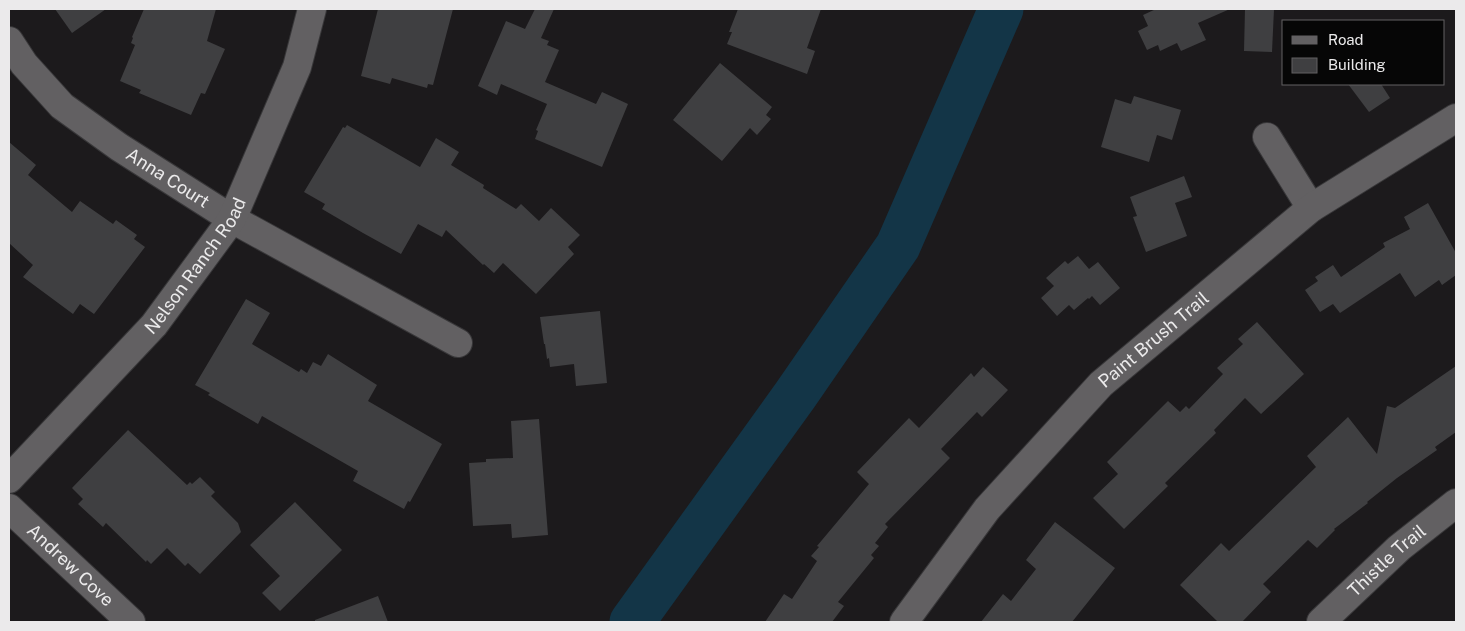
<svg xmlns="http://www.w3.org/2000/svg" width="1465" height="631" viewBox="0 0 1465 631" font-family="'Public Sans',sans-serif">
<style>
.lines{fill:none;stroke-linecap:round;stroke-linejoin:round}
.river{stroke:#133547;stroke-width:45}
.building{fill:#3f3f41}
.street-casing{stroke:#383739;stroke-width:30}
.street{stroke:#626062;stroke-width:28}
.labels{text-anchor:middle;stroke-width:5;stroke-linejoin:round;paint-order:stroke}
.street-label{font-size:18px;fill:#ebeaeb;stroke:#060606}
</style>
<rect width="100%" height="100%" fill="#1c1a1c"/>
<g class="lines">
<polyline class="river" points="632,622 796,394 898,246 1001,9"/>
</g>
<g class="building">
<polygon points="55,9 106,9 72,33"/>
<polygon points="144,9 216,9 207,41 225,49 205,94 201,93 191,115 139,93 141,90 120,81 135,45 131,43 133,38 132,37"/>
<polygon points="378,9 453,9 433,85 428,84 427,88 392,78 390,84 361,76"/>
<polygon points="535,9 554,9 541,38 549,41 547,45 559,50 545,82 596,104 602,92 628,104 602,167 535,139 538,131 536,130 547,104 501,84 497,95 478,86 506,21 525,29"/>
<polygon points="738,9 821,9 807,48 815,51 807,74 727,44 732,32 729,32"/>
<polygon points="1156,9 1230,9 1198,23 1206,40 1181,51 1177,43 1160,51 1158,45 1147,50 1138,31 1148,26 1143,15"/>
<polygon points="1245,9 1274,9 1272,52 1244,51"/>
<polygon points="720,63 772,107 766,115 771,119 757,135 750,128 722,161 673,120"/>
<polygon points="1348,84 1381,84 1390,98 1369,112"/>
<polygon points="1134,96 1181,110 1172,140 1157,135 1149,162 1101,147 1115,99 1131,104"/>
<polygon points="347,125 420,167 436,138 459,152 451,165 484,185 483,188 516,209 521,204 539,221 551,208 580,235 568,247 574,254 536,294 503,263 494,273 484,264 483,265 446,230 442,237 418,224 401,254 363,233 322,209 325,204 304,192 343,127 345,128"/>
<polygon points="9,142 36,165 28,175 72,212 80,201 113,224 116,220 137,235 134,239 145,247 94,314 80,304 73,314 23,277 33,265 9,243"/>
<polygon points="1184,176 1192,197 1175,203 1187,236 1146,252 1133,217 1137,216 1130,197"/>
<polygon points="1428,203 1456,253 1456,275 1442,285 1439,280 1415,297 1400,273 1340,313 1333,304 1320,312 1305,290 1318,281 1315,277 1333,265 1341,277 1385,247 1383,243 1410,229 1404,217"/>
<polygon points="1078,256 1089,269 1098,262 1120,288 1100,305 1092,296 1089,299 1088,298 1074,310 1069,305 1057,316 1041,298 1054,286 1046,278 1065,261 1068,264"/>
<polygon points="246,299 270,313 252,344 299,372 301,369 307,373 313,362 321,366 328,354 377,385 368,401 442,444 410,502 408,501 404,509 353,481 358,471 262,416 258,424 208,395 210,393 195,385"/>
<polygon points="600,311 607,383 576,386 574,364 550,367 549,358 547,359 545,344 544,344 540,317"/>
<polygon points="1257,322 1304,374 1261,414 1245,398 1214,430 1216,433 1165,483 1168,486 1124,529 1093,498 1118,474 1107,462 1168,401 1180,412 1186,406 1189,409 1223,374 1217,368 1243,344 1238,339"/>
<polygon points="1456,366 1456,432 1435,447 1437,450 1397,478 1367,502 1368,503 1334,529 1335,530 1317,548 1308,540 1263,584 1271,592 1242,622 1218,622 1180,585 1221,543 1229,551 1316,467 1307,456 1348,417 1377,454 1387,406 1395,408"/>
<polygon points="983,367 1008,390 982,417 977,412 941,449 950,458 885,524 888,527 875,543 879,546 871,555 874,558 838,602 844,606 832,622 765,622 784,594 792,599 817,561 811,556 819,547 817,546 869,484 857,472 909,418 919,428 971,373 974,377"/>
<polygon points="539,419 548,535 512,538 511,524 473,526 469,463 486,462 486,459 513,458 511,421"/>
<polygon points="128,430 187,485 190,482 192,484 200,477 215,492 211,496 238,523 241,532 200,574 188,563 185,566 167,548 151,564 147,560 146,562 106,523 103,527 78,504 83,499 72,488"/>
<polygon points="295,502 342,550 280,611 262,593 280,576 250,545"/>
<polygon points="1055,522 1115,568 1072,622 981,622 1003,594 1011,601 1036,569 1026,560"/>
<polygon points="378,596 388,622 315,622 315,620"/>
</g>
<g class="lines">
<defs>
<g id="street">
<path id="s1" d="M9 41 24 64 62 106 119 147 232 219 458 343"/>
<polyline points="1267,137 1311,208"/>
<path id="s2" d="M9 479 154 325 232 219 297 67 312 9"/>
<path id="s3" d="M9 508 131 622"/>
<path id="s4" d="M904 622 987 509 1101 384 1311 208 1456 118"/>
<path id="s5" d="M1321 622 1399 548 1456 503"/>
</g>
</defs>
<use href="#street" class="street-casing"/>
<use href="#street" class="street"/>
</g>
<g class="labels">
<g class="street-label">
<text dy="6" stroke="none"><textPath href="#s1" startOffset="212">Anna Court</textPath></text>
<text dy="6" stroke="none"><textPath href="#s2" startOffset="284">Nelson Ranch Road</textPath></text>
<text dy="6" stroke="none"><textPath href="#s4" startOffset="378">Paint Brush Trail</textPath></text>
<text dy="6" stroke="none"><textPath href="#s5" startOffset="90">Thistle Trail</textPath></text>
<text dy="6" stroke="none"><textPath href="#s3" startOffset="84">Andrew Cove</textPath></text>
</g>
</g>
<rect width="1465" height="631" fill="none" stroke="#ebeaeb" stroke-width="20"/>
<rect x="1282" y="20" width="162" height="65" fill="#060606" stroke="#626162"/>
<rect x="1292" y="36" width="25" height="8" fill="#626062" stroke="#626162"/>
<text x="1328" y="45" font-size="15" fill="#ebeaeb">Road</text>
<rect x="1292" y="58" width="25" height="15" fill="#3f3f41" stroke="#626162"/>
<text x="1328" y="70" font-size="15" fill="#ebeaeb">Building</text>
</svg>
